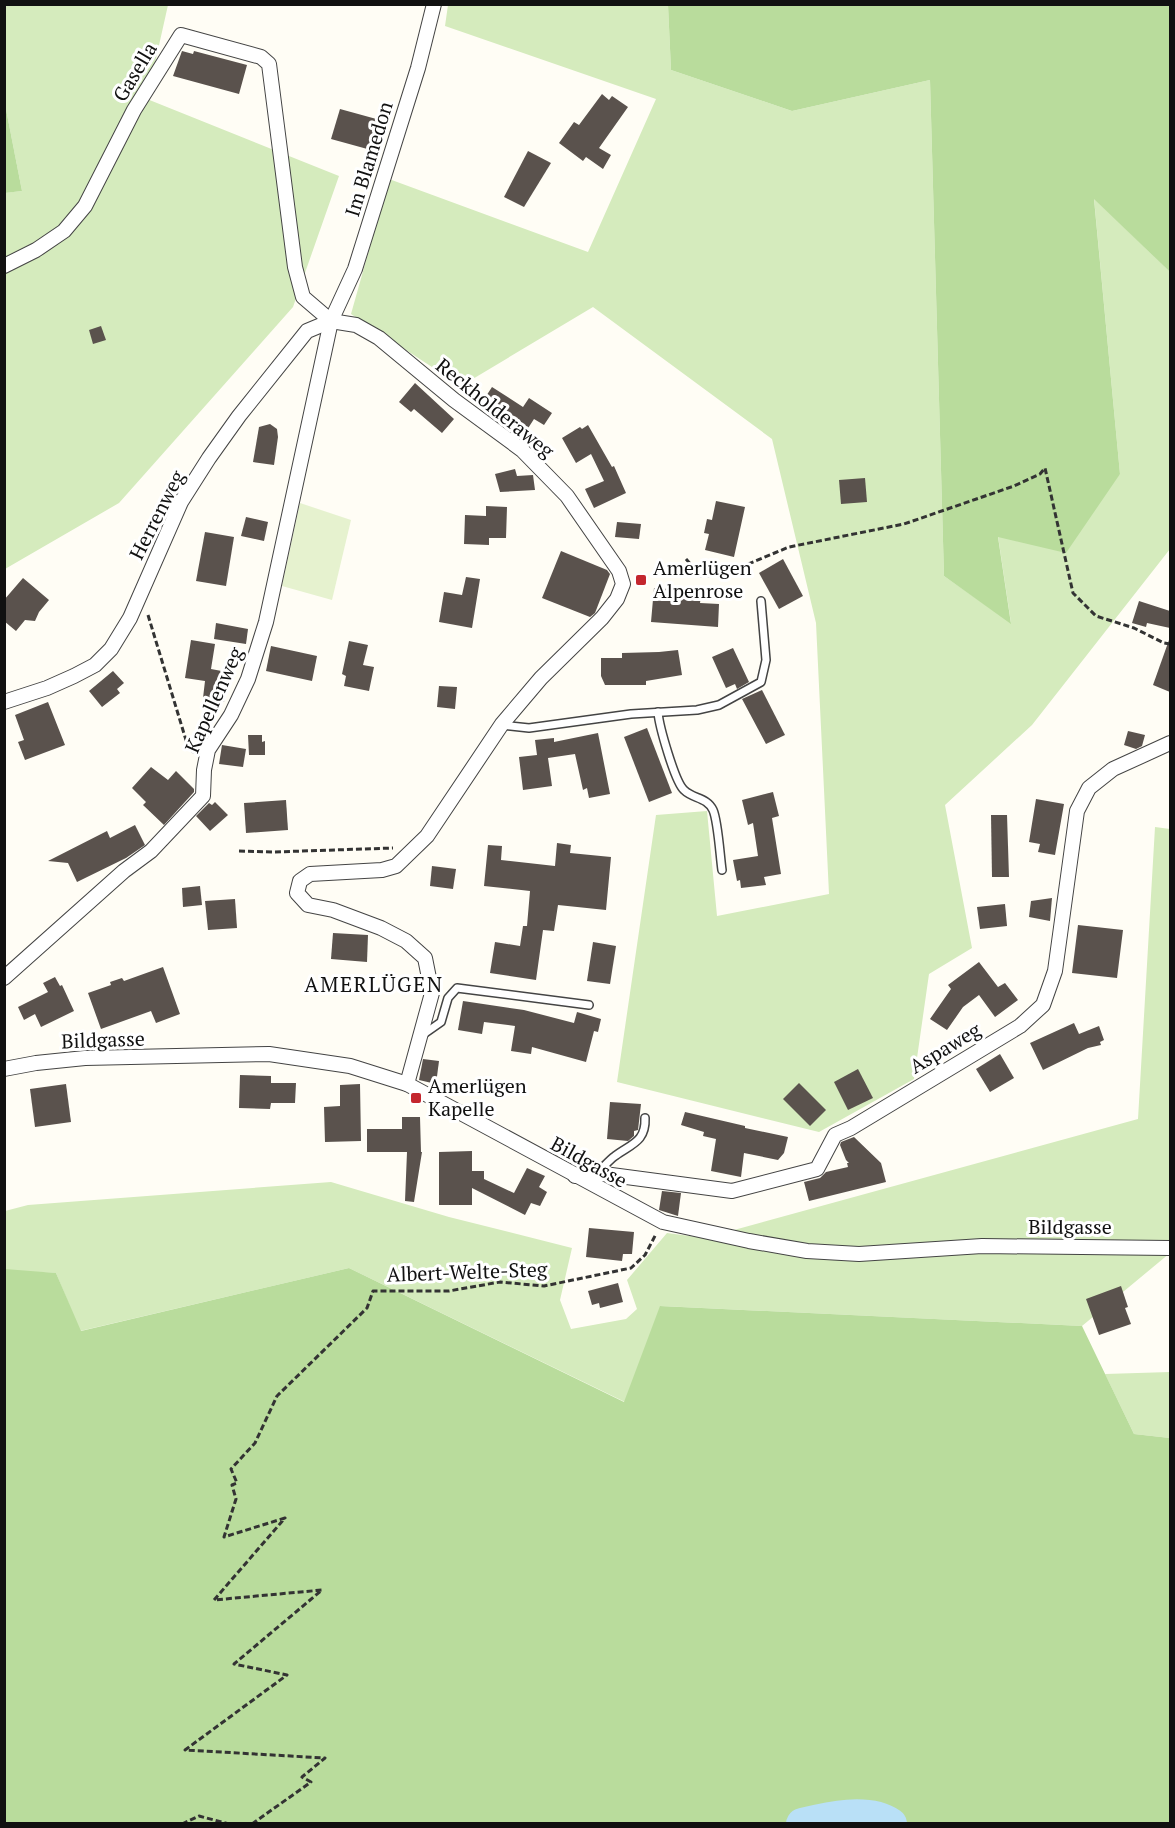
<svg xmlns="http://www.w3.org/2000/svg" width="1175" height="1828" viewBox="0 0 1175 1828" font-family="'PT Serif',serif">
<style>
.green{fill:#d5ebbd}
.forest{fill:#b9dc9c}
.pitch{fill:#e6f2cf}
.lines{fill:none;stroke-linecap:round;stroke-linejoin:round}
.river{stroke:#b9e0f7;stroke-width:32}
.building{fill:#5a524d}
.lane-casing{stroke:#444;stroke-width:10}
.street-casing{stroke:#444;stroke-width:16}
.path{stroke:#333;stroke-width:3;stroke-dasharray:6 3;stroke-linecap:butt}
.lane{stroke:#fff;stroke-width:7}
.street{stroke:#fff;stroke-width:14}
.poi-dot{fill:#c4262e;stroke:#fff;stroke-width:2}
.labels{text-anchor:middle;stroke-width:6;stroke-linejoin:round;paint-order:stroke}
.street-label{font-size:20px;fill:#111;stroke:#fff}
.poi-label{font-size:20px;fill:#111;stroke:#fff;text-anchor:start}
.neighbourhood-label{font-size:21px;letter-spacing:1.5px;fill:#111;stroke:#fff}
</style>
<rect width="100%" height="100%" fill="#fffdf5"/>
<g class="green">
<polygon points="5,5 168,5 147,99 339,176 293,307 119,503 5,569 4,193 22,191 5,104"/>
<polygon points="448,5 668,5 671,70 792,111 930,80 944,576 1011,623 998,536 1120,474 1094,198 1170,272 1170,549 1032,725 945,805 972,948 929,974 914,1079 819,1132 617,1082 656,815 707,811 717,916 829,894 816,623 772,439 593,307 461,386 351,314 389,179 588,252 656,99 445,26"/>
<polygon points="1155,827 1170,829 1170,1253 1082,1326 661,1306 625,1402 349,1268 80,1331 56,1273 5,1271 5,1211 28,1205 331,1182 449,1217 572,1248 560,1300 571,1329 626,1319 637,1309 627,1280 667,1233 705,1238 1138,1119"/>
<polygon points="1170,1372 1170,1438 1134,1434 1105,1374"/>
</g>
<g class="forest">
<polygon points="668,5 1170,5 1170,272 1094,199 1120,474 1066,553 998,537 1011,624 944,576 930,80 792,111 671,70"/>
<polygon points="5,104 22,191 5,193 4,193"/>
<polygon points="349,1268 624,1402 660,1306 1082,1326 1134,1434 1170,1438 1170,1823 5,1823 5,1269 56,1273 81,1331"/>
</g>
<polygon class="pitch" points="300,503 351,520 332,600 282,586"/>
<g class="lines">
<path class="river" d="M802 1824C827 1818 868 1808 891 1824"/>
</g>
<g class="building">
<polygon points="182,51 193,54 194,51 247,65 239,94 173,76"/>
<polygon points="602,94 609,100 612,96 628,107 599,148 611,155 603,169 586,157 583,161 559,143 574,122 579,125"/>
<polygon points="340,109 380,120 371,150 331,139"/>
<polygon points="528,151 551,163 524,207 504,197"/>
<polygon points="101,326 106,340 93,344 89,330"/>
<polygon points="415,383 454,419 442,433 414,409 411,412 399,402"/>
<polygon points="492,387 523,407 529,398 552,413 544,425 534,419 523,436 479,407"/>
<polygon points="270,424 277,429 278,437 274,465 253,462 259,427"/>
<polygon points="588,425 612,467 614,466 626,493 594,508 585,489 604,481 591,454 576,463 562,438 580,427 582,429"/>
<polygon points="515,469 517,476 533,475 535,490 500,492 495,474"/>
<polygon points="865,478 867,502 841,504 839,480"/>
<polygon points="716,501 745,507 734,557 705,550 709,534 704,533 707,519 712,520"/>
<polygon points="486,506 507,507 506,538 489,538 489,545 464,544 465,515 486,516"/>
<polygon points="246,517 268,522 264,541 241,536"/>
<polygon points="617,522 641,524 639,539 615,537"/>
<polygon points="205,532 234,537 226,586 196,581"/>
<polygon points="561,551 607,570 610,574 595,613 590,617 542,598"/>
<polygon points="783,559 803,596 779,609 759,573"/>
<polygon points="466,577 480,579 472,628 439,622 444,592 462,595"/>
<polygon points="23,578 49,600 39,612 35,621 25,620 16,631 4,621 4,600"/>
<polygon points="654,588 682,590 682,594 701,596 700,603 719,604 718,627 651,622"/>
<polygon points="1139,601 1170,611 1170,628 1147,623 1146,627 1132,623"/>
<polygon points="216,623 248,629 246,644 214,639"/>
<polygon points="191,640 215,644 211,669 227,672 226,677 228,677 224,702 203,698 205,681 185,678"/>
<polygon points="1169,640 1170,641 1170,692 1153,685"/>
<polygon points="349,641 368,645 363,665 374,667 369,691 344,686 346,676 342,674"/>
<polygon points="271,646 317,656 312,681 266,671"/>
<polygon points="733,648 749,682 737,689 735,684 726,688 712,657"/>
<polygon points="678,650 682,675 646,681 646,685 605,685 601,676 601,658 622,658 622,653 659,652"/>
<polygon points="113,671 124,683 117,689 120,693 102,707 89,691"/>
<polygon points="439,686 457,687 455,709 437,707"/>
<polygon points="762,690 785,735 766,744 742,699"/>
<polygon points="48,702 65,745 25,760 18,742 24,740 15,715"/>
<polygon points="647,728 672,793 649,802 624,737"/>
<polygon points="1128,731 1145,735 1142,746 1136,749 1124,745"/>
<polygon points="598,733 610,794 589,798 587,788 583,790 575,754 548,758 552,786 523,790 519,757 537,755 535,740 554,738 554,742"/>
<polygon points="248,735 262,735 262,742 265,741 265,755 249,755"/>
<polygon points="222,745 246,749 243,767 219,764"/>
<polygon points="151,767 168,780 176,771 194,789 194,792 164,825 143,805 146,802 132,788"/>
<polygon points="773,792 779,816 772,818 781,874 764,877 766,885 741,888 740,880 737,881 733,860 758,856 753,823 748,825 742,800"/>
<polygon points="1036,799 1064,804 1055,855 1038,852 1040,844 1029,842"/>
<polygon points="286,800 288,830 246,833 244,803"/>
<polygon points="215,802 228,815 210,831 196,816 209,803 212,805"/>
<polygon points="991,815 1007,815 1009,877 992,877"/>
<polygon points="135,825 145,845 126,858 77,882 68,863 48,861 107,831 110,838"/>
<polygon points="557,843 571,845 570,853 611,857 606,910 558,905 554,931 543,930 536,980 490,973 495,942 520,946 523,926 527,926 530,891 484,886 488,845 502,846 501,860 555,866"/>
<polygon points="432,866 456,869 453,889 430,886"/>
<polygon points="200,886 202,905 183,907 182,888"/>
<polygon points="1052,898 1050,921 1029,917 1031,901"/>
<polygon points="235,899 237,928 208,930 205,901"/>
<polygon points="1005,904 1007,926 980,929 977,907"/>
<polygon points="1078,925 1123,930 1117,978 1072,973"/>
<polygon points="333,933 368,935 367,962 331,959"/>
<polygon points="593,942 616,946 610,984 587,981"/>
<polygon points="979,962 998,987 1005,983 1018,1000 995,1017 979,995 963,1007 947,1030 930,1019 951,989 948,985"/>
<polygon points="163,967 180,1014 156,1023 151,1011 101,1029 88,993 111,985 110,982 122,978 124,981"/>
<polygon points="55,977 60,986 62,985 74,1011 41,1027 35,1014 24,1020 18,1007 48,992 43,983"/>
<polygon points="463,1001 524,1010 574,1023 577,1012 601,1019 598,1032 594,1031 586,1062 532,1047 531,1054 511,1051 515,1026 484,1022 482,1034 458,1030"/>
<polygon points="1074,1023 1079,1034 1099,1026 1104,1040 1100,1042 1101,1045 1088,1048 1043,1070 1030,1043"/>
<polygon points="1000,1054 1014,1078 990,1092 976,1069"/>
<polygon points="423,1059 439,1061 436,1084 419,1080"/>
<polygon points="858,1069 873,1098 848,1110 834,1082"/>
<polygon points="240,1075 271,1076 271,1083 296,1083 295,1103 271,1103 270,1109 239,1108"/>
<polygon points="799,1083 826,1110 810,1126 783,1099"/>
<polygon points="66,1084 71,1122 35,1127 30,1089"/>
<polygon points="360,1084 361,1141 325,1142 324,1107 340,1106 340,1085"/>
<polygon points="610,1102 641,1104 638,1130 634,1131 634,1136 628,1141 607,1139"/>
<polygon points="685,1112 745,1126 745,1128 788,1137 784,1153 778,1160 744,1153 741,1177 711,1171 716,1139 703,1136 704,1132 681,1125"/>
<polygon points="402,1117 420,1117 421,1152 422,1152 414,1202 405,1201 407,1152 367,1152 367,1129 402,1129"/>
<polygon points="854,1137 881,1163 886,1182 809,1201 804,1182 820,1178 826,1172 848,1167 847,1163 849,1163 846,1160 840,1145 841,1142"/>
<polygon points="472,1151 472,1171 484,1171 484,1179 514,1193 527,1168 545,1176 539,1187 547,1192 540,1206 531,1203 525,1215 472,1188 472,1205 439,1205 439,1152"/>
<polygon points="662,1191 681,1193 678,1216 659,1210"/>
<polygon points="589,1228 634,1232 632,1254 623,1254 622,1261 586,1257"/>
<polygon points="618,1283 623,1302 600,1308 599,1303 592,1305 588,1291"/>
<polygon points="1121,1286 1128,1307 1125,1308 1131,1324 1099,1335 1086,1299"/>
</g>
<g class="lines">
<defs>
<g id="lane">
<path d="M658 712C659 726 675 782 684 790 693 799 707 797 713 810 718 821 720 856 722 870"/>
<polyline points="502,725 529,728 631,714 697,710 719,705 761,682 766,660 761,601"/>
<polyline points="421,1036 441,1022 448,998 457,988 589,1005"/>
<path d="M597 1173C603 1168 608 1161 615 1156 631 1144 646 1142 645 1118"/>
</g>
<g id="street">
<polyline points="4,266 36,250 64,231 85,206 134,110 181,35 261,57 269,64 295,267 303,297 331,321"/>
<polyline points="4,702 47,688 74,676 95,665 111,649 130,618 181,502 209,458 239,416 307,331 331,321 356,325 379,338 454,400 522,450 567,496 619,571 623,584 617,599 602,618 541,678 502,724 427,836 396,866 382,870 310,874 300,881 297,893 308,905 333,910 381,928 406,941 425,958 432,993 407,1084"/>
<polyline points="4,978 124,871 151,851 203,796 204,770 208,750 231,715 248,679 266,622 331,321 355,269 418,68 434,4"/>
<polyline points="4,1069 36,1063 85,1058 269,1054 350,1066 407,1084 663,1222 749,1241 807,1251 859,1254 982,1246 1170,1248"/>
<polyline points="575,1176 604,1174 732,1191 817,1169 835,1135 851,1128 1020,1026 1043,1005 1055,971 1077,811 1089,788 1113,769 1170,743"/>
</g>
</defs>
<use href="#lane" class="lane-casing"/>
<use href="#street" class="street-casing"/>
<g class="path">
<polyline points="686,559 702,577 729,572 789,547 904,524 1014,486 1040,474 1045,468 1073,593 1096,616 1134,628 1164,643 1170,644"/>
<polyline points="148,615 189,750 194,752"/>
<polyline points="239,851 274,852 393,848"/>
<polyline points="182,1824 199,1816 229,1824"/>
<polyline points="252,1824 311,1782 302,1777 325,1758 185,1750 287,1675 234,1664 322,1590 214,1600 285,1518 224,1537 236,1499 232,1485 237,1483 231,1469 255,1443 277,1396 367,1308 373,1291 449,1291 500,1282 544,1286 631,1268 645,1255 656,1234"/>
</g>
<use href="#lane" class="lane"/>
<use href="#street" class="street"/>
</g>
<g class="poi-dot">
<rect x="635" y="574" width="12" height="12" rx="3"/>
<rect x="410" y="1092" width="12" height="12" rx="3"/>
</g>
<g class="labels">
<g class="street-label">
<text transform="translate(135 72) rotate(-59)" y="7">Gasella</text>
<text transform="translate(369 159) rotate(-73)" y="7">Im Blamedon</text>
<text transform="translate(495 408) rotate(39)" y="7">Reckholderaweg</text>
<text transform="translate(157 515) rotate(-63)" y="7">Herrenweg</text>
<text transform="translate(214 700) rotate(-66)" y="7">Kapellenweg</text>
<text transform="translate(103 1040) rotate(-2)" y="7">Bildgasse</text>
<text transform="translate(945 1048) rotate(-31)" y="7">Aspaweg</text>
<text transform="translate(589 1162) rotate(29)" y="7">Bildgasse</text>
<text x="1070" y="1234">Bildgasse</text>
<text transform="translate(467 1272) rotate(-2)" y="7">Albert-Welte-Steg</text>
</g>
<g class="poi-label">
<text x="653" y="575">Amerlügen<tspan x="653" dy="23">Alpenrose</tspan></text>
<text x="428" y="1093">Amerlügen<tspan x="428" dy="23">Kapelle</tspan></text>
</g>
<g class="neighbourhood-label">
<text x="374" y="992">AMERLÜGEN</text>
</g>
</g>
<rect width="1175" height="1828" fill="none" stroke="#111111" stroke-width="12"/>
</svg>
